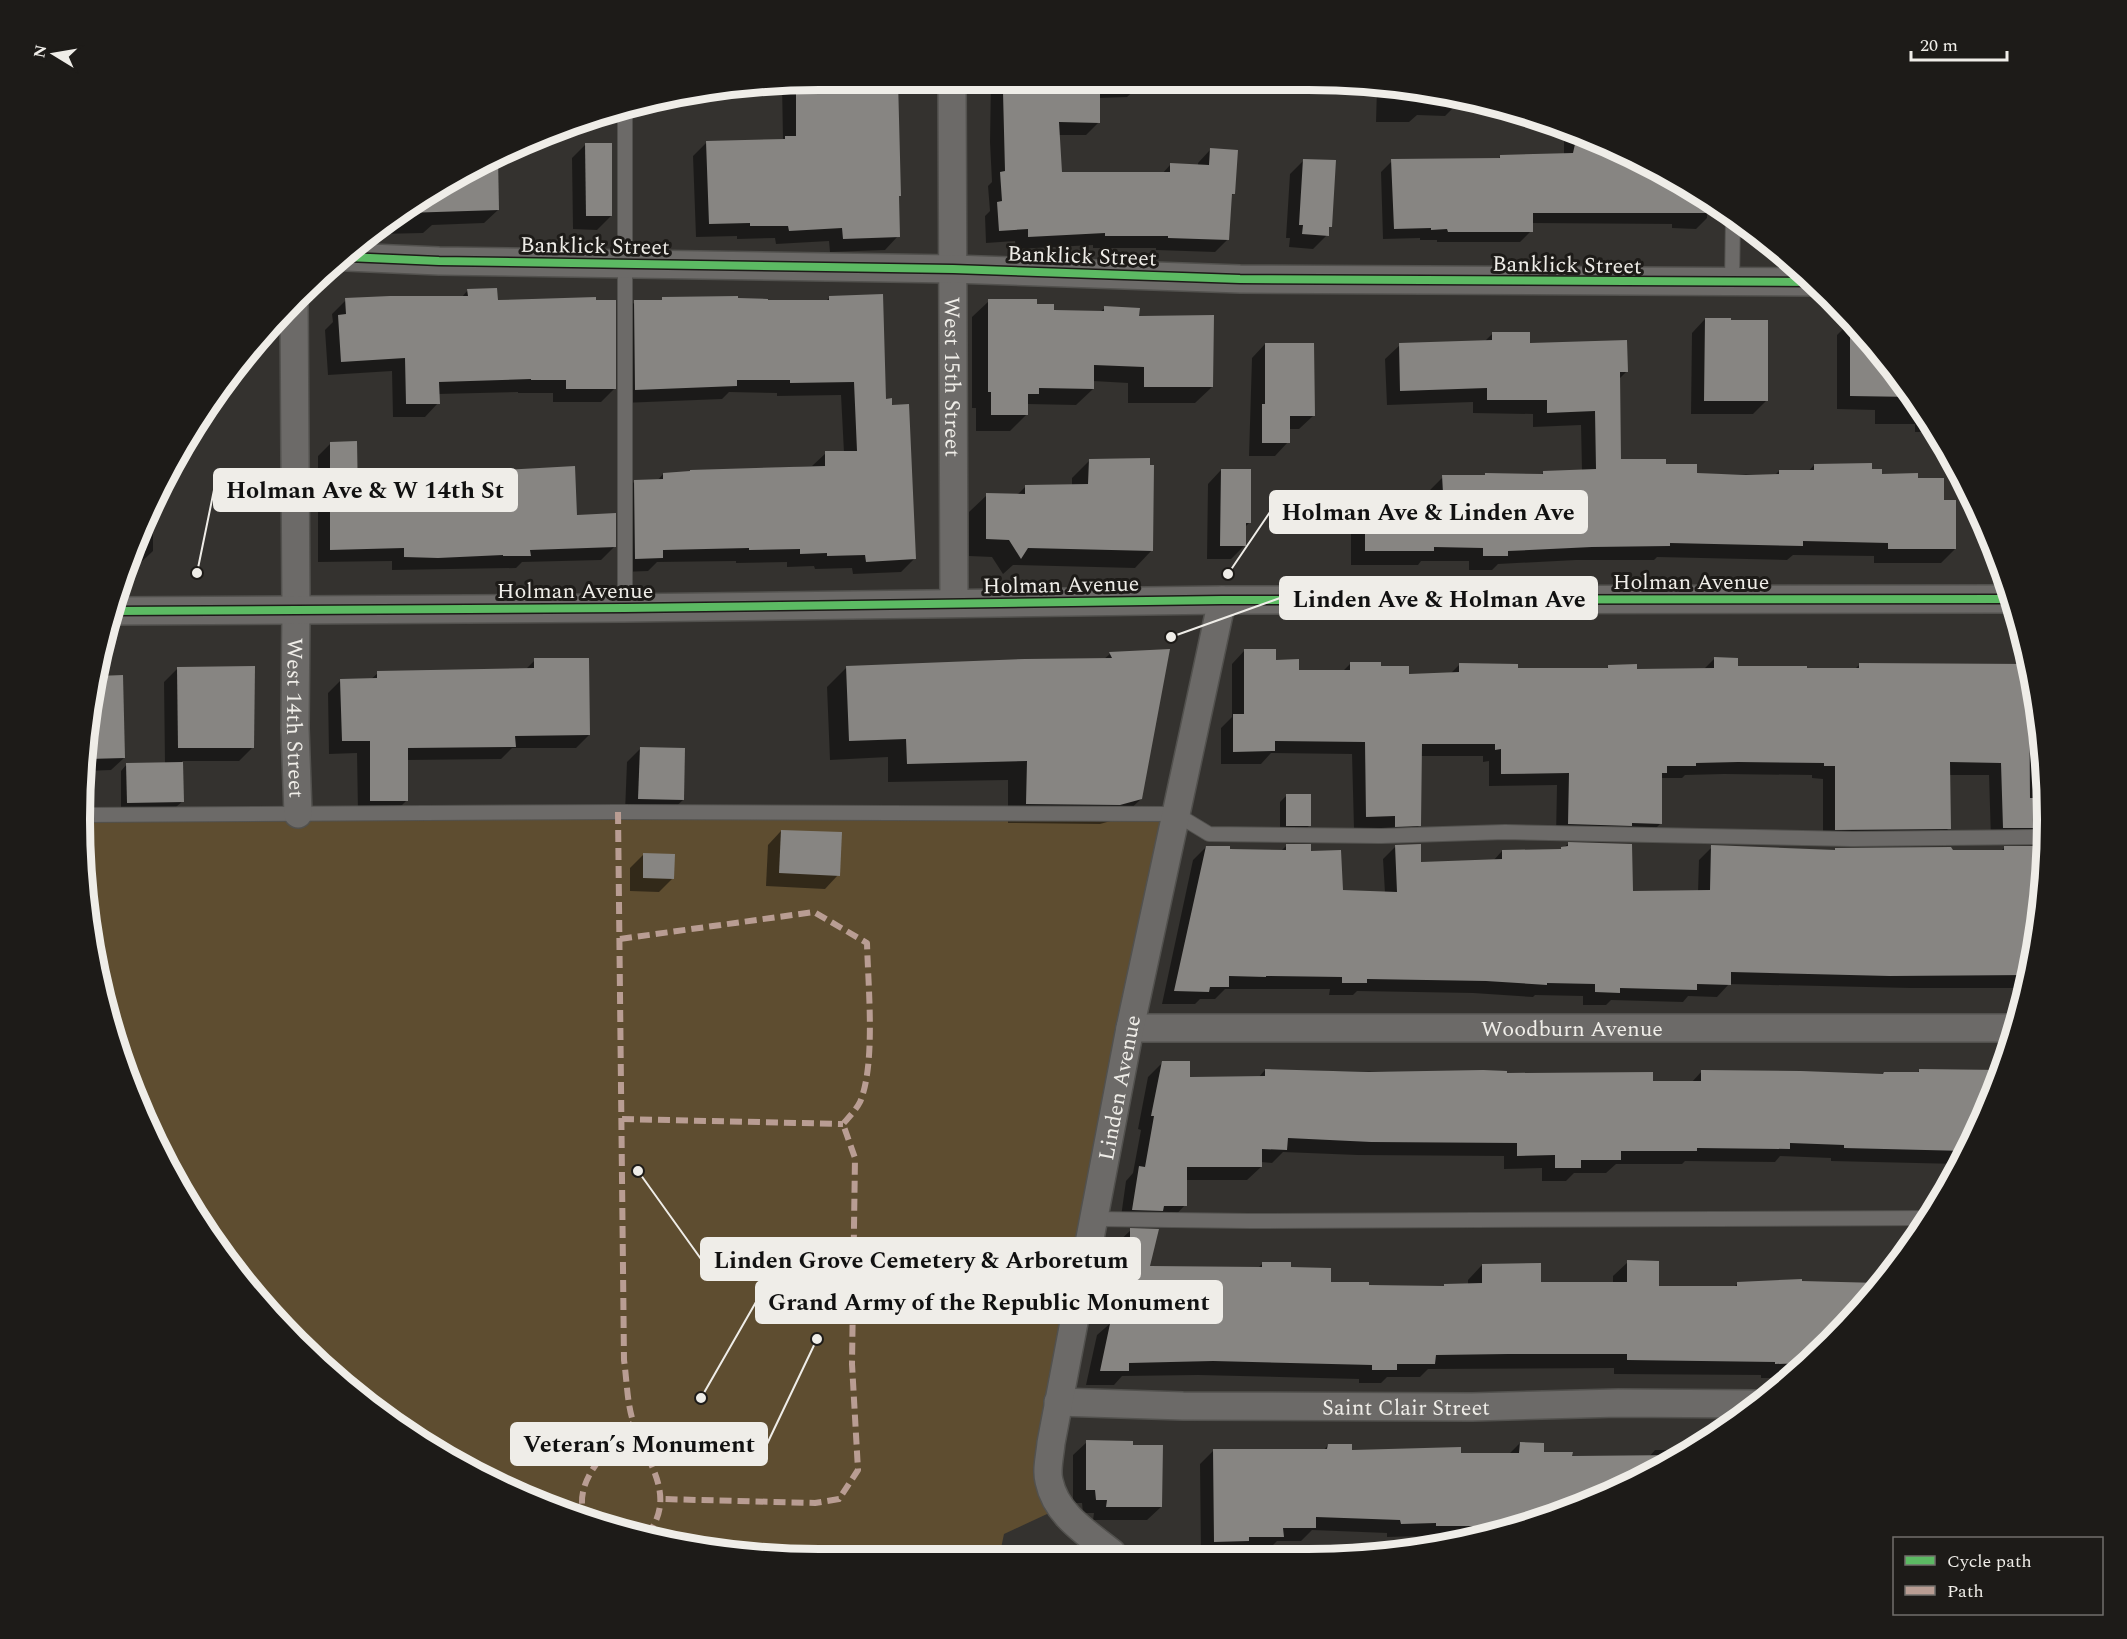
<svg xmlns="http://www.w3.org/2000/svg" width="2127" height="1639" viewBox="0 0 2127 1639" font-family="Spectral,serif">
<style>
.green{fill:#5e4d30}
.shadow{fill:#0007}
.building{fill:#878582}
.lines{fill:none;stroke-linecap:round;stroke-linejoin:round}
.service-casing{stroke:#52514e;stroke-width:16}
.minor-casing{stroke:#52514e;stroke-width:30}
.service{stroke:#6c6a68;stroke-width:14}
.minor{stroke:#6c6a68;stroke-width:27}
.quiet{stroke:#b99d93;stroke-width:6;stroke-dasharray:12 6;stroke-linecap:butt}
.cycleway-casing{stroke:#1d1b18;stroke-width:11}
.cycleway{stroke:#5cba63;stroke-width:8}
.labels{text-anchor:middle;stroke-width:6;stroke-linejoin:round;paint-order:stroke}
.street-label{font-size:22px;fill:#efede8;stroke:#1d1b18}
.rim{fill:none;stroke:#efede8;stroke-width:8}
.leader{fill:none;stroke:#efede8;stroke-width:2}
.callout-dot{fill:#efede8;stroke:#1d1b18;stroke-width:2}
.callout{fill:#efede8;stroke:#efede8;stroke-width:2}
.callout-label{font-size:24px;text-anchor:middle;font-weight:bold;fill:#111}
</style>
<rect width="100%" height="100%" fill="#34322f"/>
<polygon class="green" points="1176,814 1062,1375 1060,1508 1004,1534 1000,1553 723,1553 581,1520 409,1435 296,1343 204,1230 136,1103 105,1011 80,820"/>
<g class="shadow">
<polygon points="820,80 838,80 842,165 898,236 885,250 830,252 829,241 776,244 775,238 737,239 737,236 696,237 693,156 707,142 783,140 782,84"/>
<polygon points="991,80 1140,80 1140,85 1127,97 1099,98 1099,122 1086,135 1059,135 1061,174 1162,174 1170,165 1198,166 1198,163 1210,150 1234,193 1230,197 1228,239 1215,252 1156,250 1156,248 1093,248 1093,245 1016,249 1015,241 986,243 985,216 990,211 988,186 992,182 990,142"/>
<polygon points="1379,85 1457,98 1457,104 1445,116 1417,115 1409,122 1376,122 1377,87"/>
<polygon points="1564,129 1635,156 1707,201 1707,218 1696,229 1672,228 1672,224 1531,223 1531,231 1520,242 1437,242 1437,240 1420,240 1420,238 1383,239 1381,172 1392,161 1498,159 1500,157 1564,155"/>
<polygon points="586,144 611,216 597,230 573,229 572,158"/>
<polygon points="497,159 498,210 484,223 432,225 423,233 380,234 374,240 370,240 449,179"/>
<polygon points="1304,160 1330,226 1328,229 1327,235 1313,249 1289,247 1290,238 1286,238 1290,174"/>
<polygon points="1737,219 1758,232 1762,236 1738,237"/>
<polygon points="468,290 496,301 595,301 615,388 601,402 553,402 553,393 518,393 518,392 438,394 438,403 425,417 393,417 392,371 328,375 325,330 333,322 332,314 346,300 461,298"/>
<polygon points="829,298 885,400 914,559 901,572 853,574 852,568 815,569 814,566 787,567 787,562 736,563 736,561 657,562 648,571 622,572 621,495 635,481 657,481 663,474 812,466 826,453 844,453 841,395 777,396 777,393 729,392 722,399 622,403 621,315 635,302 660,302 663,299 826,301"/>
<polygon points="989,301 1035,306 1053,312 1100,312 1105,308 1138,317 1212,387 1195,403 1128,403 1128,383 1093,381 1093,389 1076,405 1027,404 1027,414 1010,431 976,431 976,408 972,408 972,317"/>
<polygon points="1705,319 1766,401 1753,414 1691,414 1692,333"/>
<polygon points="1851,321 1923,409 1935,432 1915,432 1915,424 1875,424 1875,410 1837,409 1837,335"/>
<polygon points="1493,333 1627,371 1618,380 1619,460 1665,465 1696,474 1775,475 1779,471 1808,472 1814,465 1870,470 1880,475 1916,479 1943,502 1955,549 1941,563 1874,563 1874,556 1793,555 1787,560 1657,557 1654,560 1576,560 1498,564 1492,570 1469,570 1469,561 1421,561 1418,565 1351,565 1351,508 1366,494 1429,494 1429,491 1443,477 1540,476 1544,472 1582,471 1581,425 1533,427 1533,414 1473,413 1473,402 1387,405 1385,359 1400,345 1484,342"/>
<polygon points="1265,344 1313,416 1299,429 1288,429 1288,442 1275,456 1249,456 1252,358"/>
<polygon points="331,443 357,498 456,496 456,486 469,473 575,517 615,546 601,560 522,562 516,568 392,570 392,561 318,562 318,456"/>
<polygon points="1089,461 1152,550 1135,568 1013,565 1003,574 992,557 969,556 969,512 987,495 1017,495 1026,486 1072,486 1072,478"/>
<polygon points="1221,470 1250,522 1245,527 1245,545 1231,559 1207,559 1208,484"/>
<polygon points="153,511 153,551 139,564 131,564"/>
<polygon points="1168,650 1141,799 1121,818 1100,824 1008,823 1008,780 888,782 888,757 830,760 827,687 847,667 1104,659 1110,654"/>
<polygon points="1244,651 1298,671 1343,671 1350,664 1379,667 1408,675 1450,674 1459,665 1516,669 1605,670 1609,666 1635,670 1703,670 1714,659 1736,667 1805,669 1854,670 1860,664 2030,664 2033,675 2047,820 2033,964 2026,988 1910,988 1729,984 1717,997 1688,996 1683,1002 1611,1000 1606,1005 1583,1005 1583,996 1535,995 1533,997 1473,993 1357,991 1353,995 1329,995 1330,989 1225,989 1215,999 1200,999 1195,1004 1162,1004 1193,860 1206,847 1228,851 1280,852 1287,845 1309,853 1341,891 1385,893 1383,859 1396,846 1419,863 1493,861 1502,851 1559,851 1568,844 1632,892 1698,892 1699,860 1712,847 1833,852 1836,849 2001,851 2004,848 2042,847 2038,842 1991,840 1989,775 1948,775 1949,828 1936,841 1823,842 1823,779 1812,778 1812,775 1724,774 1685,775 1682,778 1661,778 1661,823 1648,836 1556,836 1557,785 1489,786 1489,761 1483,762 1483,756 1420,756 1420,825 1407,838 1383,839 1383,828 1354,829 1352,754 1271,753 1261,764 1221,764 1221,728 1232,717 1232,664"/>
<polygon points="535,660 589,735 576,748 512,748 501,759 407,760 407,800 394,813 358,813 357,753 329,754 328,693 341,680 370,680 378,673 525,670"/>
<polygon points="178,668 252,748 239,761 182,761 183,801 176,807 121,808 121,771 127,764 165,764 164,682"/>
<polygon points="98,677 124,758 111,770 86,771"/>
<polygon points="640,749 683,800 669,813 625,812 627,762"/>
<polygon points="1287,795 1309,826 1303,832 1280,832 1280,802"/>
<polygon points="781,831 838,875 825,889 766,886 768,845"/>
<polygon points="644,854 673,878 659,892 630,891 630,868"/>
<polygon points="1162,1063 1189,1078 1258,1078 1265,1070 1506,1074 1691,1083 1702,1071 1881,1076 1916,1074 1920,1070 2001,1071 1991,1103 1959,1164 1831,1161 1831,1158 1780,1156 1775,1162 1685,1161 1682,1164 1616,1164 1606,1173 1574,1173 1566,1181 1542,1181 1542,1168 1504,1169 1504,1156 1357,1155 1283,1152 1272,1163 1261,1162 1261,1167 1247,1180 1186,1180 1185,1205 1172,1219 1120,1224 1126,1181 1133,1173 1141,1130 1138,1129 1148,1077"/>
<polygon points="1131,1230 1148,1268 1258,1268 1263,1263 1290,1269 1329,1283 1367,1286 1443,1287 1468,1285 1468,1280 1482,1265 1539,1284 1613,1284 1613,1276 1628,1262 1658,1288 1733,1288 1738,1283 1831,1343 1788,1378 1761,1378 1761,1375 1614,1374 1614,1368 1428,1369 1420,1377 1387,1377 1381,1383 1359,1383 1359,1379 1198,1375 1122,1376 1114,1385 1086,1385 1097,1335 1113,1321 1113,1282 1116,1279 1116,1244"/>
<polygon points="1087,1442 1132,1447 1161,1507 1147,1520 1093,1520 1094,1513 1083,1513 1082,1503 1073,1503 1073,1455"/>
<polygon points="1520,1443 1542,1453 1571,1458 1649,1457 1655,1450 1687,1450 1546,1520 1460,1540 1423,1539 1423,1536 1387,1537 1387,1533 1312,1530 1301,1541 1277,1541 1268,1550 1238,1550 1235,1553 1201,1553 1200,1464 1213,1451 1323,1451 1328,1445 1350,1452 1509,1454"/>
</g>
<g class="building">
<polygon points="819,80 898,80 901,196 899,196 900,237 843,239 842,228 789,231 788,226 750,226 750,223 709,224 706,141 785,139 785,136 796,136 796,83"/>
<polygon points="1003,92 1100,93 1100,123 1059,122 1062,172 1170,172 1170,163 1209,165 1210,148 1238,150 1235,194 1232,194 1229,240 1168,238 1168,236 1105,236 1105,233 1028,237 1028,229 999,231 997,202 1002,201 1000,172 1005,171"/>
<polygon points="585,143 612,143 612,216 586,216"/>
<polygon points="1575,144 1603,144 1635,156 1725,213 1533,213 1533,232 1448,232 1447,229 1431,230 1431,228 1394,229 1391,159 1500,158 1500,155 1573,153"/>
<polygon points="498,158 499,210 405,213 449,179"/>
<polygon points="1303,159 1336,160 1332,227 1329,227 1329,236 1302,234 1303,225 1299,225"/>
<polygon points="497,288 498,300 596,297 596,300 616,300 616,389 566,389 566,380 531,380 531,379 439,382 440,404 406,404 405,358 341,362 338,315 346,314 345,298 390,296 468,296 467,289"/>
<polygon points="883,294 886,399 892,398 892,405 909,404 916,559 866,562 865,555 827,556 827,553 800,554 800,549 749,550 749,548 663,550 663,558 635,559 634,480 663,479 663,473 690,471 690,470 825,466 825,451 857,451 854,382 790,383 790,380 737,380 737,386 635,390 634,300 662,300 662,297 738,296 738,298 768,299 768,300 829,300 829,296"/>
<polygon points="988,299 1037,299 1037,304 1054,304 1054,310 1104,311 1104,306 1140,308 1139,316 1214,315 1213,387 1144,387 1144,367 1094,365 1094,389 1039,388 1039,394 1028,394 1028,415 991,415 991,392 988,392"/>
<polygon points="1705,318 1731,318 1731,320 1768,320 1768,401 1704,401"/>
<polygon points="1850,320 1880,357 1914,397 1850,396"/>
<polygon points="1492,332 1530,332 1530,343 1627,340 1628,372 1620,372 1621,459 1666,459 1666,464 1697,464 1697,473 1746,475 1779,474 1779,470 1814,470 1814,464 1872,463 1872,469 1882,469 1882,474 1918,473 1918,478 1944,478 1944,500 1956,500 1956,549 1888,549 1888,543 1803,541 1803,546 1670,543 1670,546 1592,547 1508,551 1508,556 1483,556 1483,548 1434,547 1434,551 1365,551 1365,493 1443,493 1442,475 1485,475 1485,473 1543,474 1543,471 1596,469 1595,411 1547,413 1547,400 1487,400 1487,388 1400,391 1399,343 1492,340"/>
<polygon points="1265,343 1314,343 1315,416 1290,416 1290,443 1262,443 1262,404 1265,404"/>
<polygon points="357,441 358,497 470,495 469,472 575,466 577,515 616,513 616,547 530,550 531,556 503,556 503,555 438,558 404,557 404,548 330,550 330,442"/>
<polygon points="1150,458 1150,465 1154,465 1153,551 1028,548 1021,559 1009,540 986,539 986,493 1025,494 1025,485 1088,484 1089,459"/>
<polygon points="1221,469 1251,469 1251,523 1246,523 1246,546 1220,546"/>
<polygon points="1170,649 1142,799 1120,805 1026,804 1027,761 907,764 906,739 849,741 846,666 1025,659 1112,658 1109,652"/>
<polygon points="1244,649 1276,649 1276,660 1299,659 1299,670 1350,670 1350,662 1381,662 1381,666 1409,666 1409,674 1459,672 1459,663 1518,664 1518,668 1608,668 1608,665 1637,664 1637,669 1714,668 1714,657 1738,658 1738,666 1807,666 1807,668 1859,668 1859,663 2029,664 2030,798 2039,798 2040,828 2003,828 2001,763 1950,762 1951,829 1835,830 1835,766 1824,766 1824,763 1738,762 1696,763 1696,766 1667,766 1667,773 1662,773 1662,824 1632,823 1632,826 1568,824 1569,773 1501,774 1501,749 1495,750 1495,744 1422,744 1421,826 1395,827 1395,816 1366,817 1365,742 1275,741 1275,751 1233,752 1233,714 1244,714"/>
<polygon points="534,658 589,658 590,735 515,736 516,747 408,748 408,801 370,801 370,741 342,741 340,679 377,678 377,671 534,668"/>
<polygon points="255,666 254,748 178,748 177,667"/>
<polygon points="123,675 125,758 88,759 98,676"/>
<polygon points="640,747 685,748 684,800 638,799"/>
<polygon points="183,762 184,802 127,803 126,763"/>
<rect x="1286" y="794" width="25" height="32"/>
<polygon points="781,830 842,832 840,876 779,873"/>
<polygon points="1568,842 1632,844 1633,891 1710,890 1711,845 1835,850 1835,848 1951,847 1953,850 2004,850 2004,846 2040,846 2040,852 2044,852 2033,964 2030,975 1890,976 1731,972 1731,985 1697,984 1697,990 1620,988 1620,993 1595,992 1595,984 1547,983 1547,985 1486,981 1367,979 1367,983 1342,983 1342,977 1266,976 1266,977 1229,976 1229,987 1210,987 1209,992 1174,991 1206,846 1230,846 1230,849 1286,850 1286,844 1311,844 1311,851 1341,850 1343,890 1397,892 1395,845 1421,844 1421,862 1502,859 1502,850 1561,849 1561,847 1568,846"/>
<polygon points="643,853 675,854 674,879 643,878"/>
<polygon points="1162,1061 1190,1061 1190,1077 1265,1076 1265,1069 1369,1072 1483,1070 1507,1071 1507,1073 1653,1072 1653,1081 1701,1081 1701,1070 1801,1071 1883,1074 1884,1072 1919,1072 1919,1069 2001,1070 1991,1103 1966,1151 1844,1148 1844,1145 1790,1143 1790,1149 1697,1148 1697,1151 1621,1151 1621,1160 1581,1160 1581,1168 1555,1168 1555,1155 1517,1156 1517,1143 1371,1142 1288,1138 1287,1150 1262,1149 1262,1167 1187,1167 1187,1206 1164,1206 1163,1211 1132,1210 1139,1166 1145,1167 1154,1116 1151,1116"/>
<polygon points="1130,1228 1159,1229 1150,1266 1262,1267 1262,1262 1291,1262 1291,1267 1331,1268 1331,1282 1369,1282 1369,1285 1444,1286 1444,1284 1482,1283 1482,1264 1541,1263 1541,1282 1627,1282 1627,1260 1659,1261 1659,1286 1737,1286 1737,1282 1802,1279 1802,1281 1880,1283 1831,1343 1807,1363 1775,1364 1775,1362 1627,1360 1627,1354 1508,1354 1436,1355 1435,1364 1397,1364 1397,1370 1372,1370 1372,1365 1213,1361 1129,1363 1129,1371 1100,1371 1111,1319 1127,1319 1127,1266 1130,1266"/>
<polygon points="1086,1440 1133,1441 1133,1445 1163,1445 1162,1507 1106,1507 1107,1500 1096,1500 1095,1490 1086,1490"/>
<polygon points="1520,1442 1544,1443 1544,1452 1573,1452 1572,1456 1678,1455 1546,1520 1473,1537 1473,1526 1436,1526 1436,1523 1401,1524 1400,1520 1316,1517 1316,1528 1283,1528 1284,1537 1249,1537 1249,1541 1214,1542 1213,1449 1327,1449 1328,1444 1352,1444 1352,1450 1461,1447 1461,1453 1519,1453"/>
</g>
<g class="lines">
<defs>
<g id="service">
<polyline points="1732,283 1733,217"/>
<polyline points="625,608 625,106"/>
<polyline points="80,815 618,812 1176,814 1209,834 1381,836 1505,832 1852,839 2046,837"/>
<polyline points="1094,1219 1249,1221 1930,1218"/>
</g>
<g id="minor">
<path id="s1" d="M952 80 954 603"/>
<polyline points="347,257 439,261 953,269 1240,279 1815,282"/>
<path id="s2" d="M294 300 296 609 295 728 298 814"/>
<polyline points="112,611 625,608 1222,600 2010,599"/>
<path id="s3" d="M1130 1028H2014"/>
<path id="s4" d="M1058 1402 1183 1406 1472 1407 1618 1403 1756 1404"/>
<path id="s5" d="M1112 1553C1087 1533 1056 1515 1049 1481 1046 1470 1050 1455 1051 1443L1130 1028 1222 600"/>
</g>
</defs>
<use href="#service" class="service-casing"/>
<use href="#minor" class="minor-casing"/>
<use href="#service" class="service"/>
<use href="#minor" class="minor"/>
<g class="quiet">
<path d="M618 812 624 1360C627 1381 627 1405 634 1424 647 1463 678 1496 647 1535"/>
<path d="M620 939 814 912 867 943C868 986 876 1064 860 1102 856 1110 848 1118 843 1124L855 1158 852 1364 858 1470 839 1499 815 1503 661 1499"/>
<polyline points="622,1119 843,1124"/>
<path d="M586 1521C569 1482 609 1449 633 1423"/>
</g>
<defs>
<g id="cycleway">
<polyline points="347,257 439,261 953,269 1240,279 1815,282"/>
<polyline points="112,611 625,608 1222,600 2010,599"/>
</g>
</defs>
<use href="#cycleway" class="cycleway-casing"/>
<use href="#cycleway" class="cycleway"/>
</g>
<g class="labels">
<g class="street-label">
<text transform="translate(595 245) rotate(1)" y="8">Banklick Street</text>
<text transform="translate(1082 255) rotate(2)" y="8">Banklick Street</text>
<text transform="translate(1567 264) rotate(1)" y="8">Banklick Street</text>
<text dy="8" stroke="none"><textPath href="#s1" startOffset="297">West 15th Street</textPath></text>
<text x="1691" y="589">Holman Avenue</text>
<text transform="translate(1061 584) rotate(-1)" y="8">Holman Avenue</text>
<text x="575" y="598">Holman Avenue</text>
<text dy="8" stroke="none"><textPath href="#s2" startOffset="418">West 14th Street</textPath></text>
<text dy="8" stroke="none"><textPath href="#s3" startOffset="442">Woodburn Avenue</textPath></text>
<text dy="8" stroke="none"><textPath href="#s5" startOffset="498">Linden Avenue</textPath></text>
<text dy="8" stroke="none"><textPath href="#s4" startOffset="348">Saint Clair Street</textPath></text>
</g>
</g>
<path d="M0 0H2127V1639H0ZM819 90H1308A729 729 0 0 1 2037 819V820A729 729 0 0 1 1308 1549H819A729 729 0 0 1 90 820V819A729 729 0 0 1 819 90Z" fill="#1d1b18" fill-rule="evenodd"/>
<path class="rim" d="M819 90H1308A729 729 0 0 1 2037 819V820A729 729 0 0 1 1308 1549H819A729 729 0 0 1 90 820V819A729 729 0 0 1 819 90Z"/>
<path class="leader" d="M197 573L214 490M1228 574L1270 512M1171 637L1280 598M638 1171L701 1259M701 1398L756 1302M817 1339L767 1444"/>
<g class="callout-dot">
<circle cx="197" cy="573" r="6"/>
<circle cx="1228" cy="574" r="6"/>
<circle cx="1171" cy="637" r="6"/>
<circle cx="638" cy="1171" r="6"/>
<circle cx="701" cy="1398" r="6"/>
<circle cx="817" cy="1339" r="6"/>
</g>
<g class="callout">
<rect x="214" y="469" width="303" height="42" rx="6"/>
<rect x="1270" y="491" width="317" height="42" rx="6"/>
<rect x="1280" y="577" width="317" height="42" rx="6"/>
<rect x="701" y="1238" width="439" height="42" rx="6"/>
<rect x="756" y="1281" width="466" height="42" rx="6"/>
<rect x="511" y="1423" width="256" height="42" rx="6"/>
</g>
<g class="callout-label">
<text x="365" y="498">Holman Ave &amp; W 14th St</text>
<text x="1428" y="520">Holman Ave &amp; Linden Ave</text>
<text x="1439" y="607">Linden Ave &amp; Holman Ave</text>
<text x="921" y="1268">Linden Grove Cemetery &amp; Arboretum</text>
<text x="989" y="1310">Grand Army of the Republic Monument</text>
<text x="639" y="1452">Veteran’s Monument</text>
</g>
<rect x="1893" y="1537" width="210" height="78" fill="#1d1b18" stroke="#716f6b" stroke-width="1.5"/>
<rect x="1905" y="1556" width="30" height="9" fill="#5cba63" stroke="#716f6b" stroke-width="1.5"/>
<text x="1947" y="1567" font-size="18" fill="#efede8">Cycle path</text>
<rect x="1905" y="1586" width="30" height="9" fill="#b99d93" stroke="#716f6b" stroke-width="1.5"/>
<text x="1947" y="1597" font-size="18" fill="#efede8">Path</text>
<g transform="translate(54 54) rotate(281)" stroke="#1d1b18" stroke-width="4.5" paint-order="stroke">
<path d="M0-4.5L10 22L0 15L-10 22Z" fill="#efede8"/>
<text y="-9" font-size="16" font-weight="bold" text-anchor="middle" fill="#efede8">N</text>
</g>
<path d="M1911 51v9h96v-9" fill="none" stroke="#efede8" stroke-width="3"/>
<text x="1920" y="51" font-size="18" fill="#efede8" stroke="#1d1b18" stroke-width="4.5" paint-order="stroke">20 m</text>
</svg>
